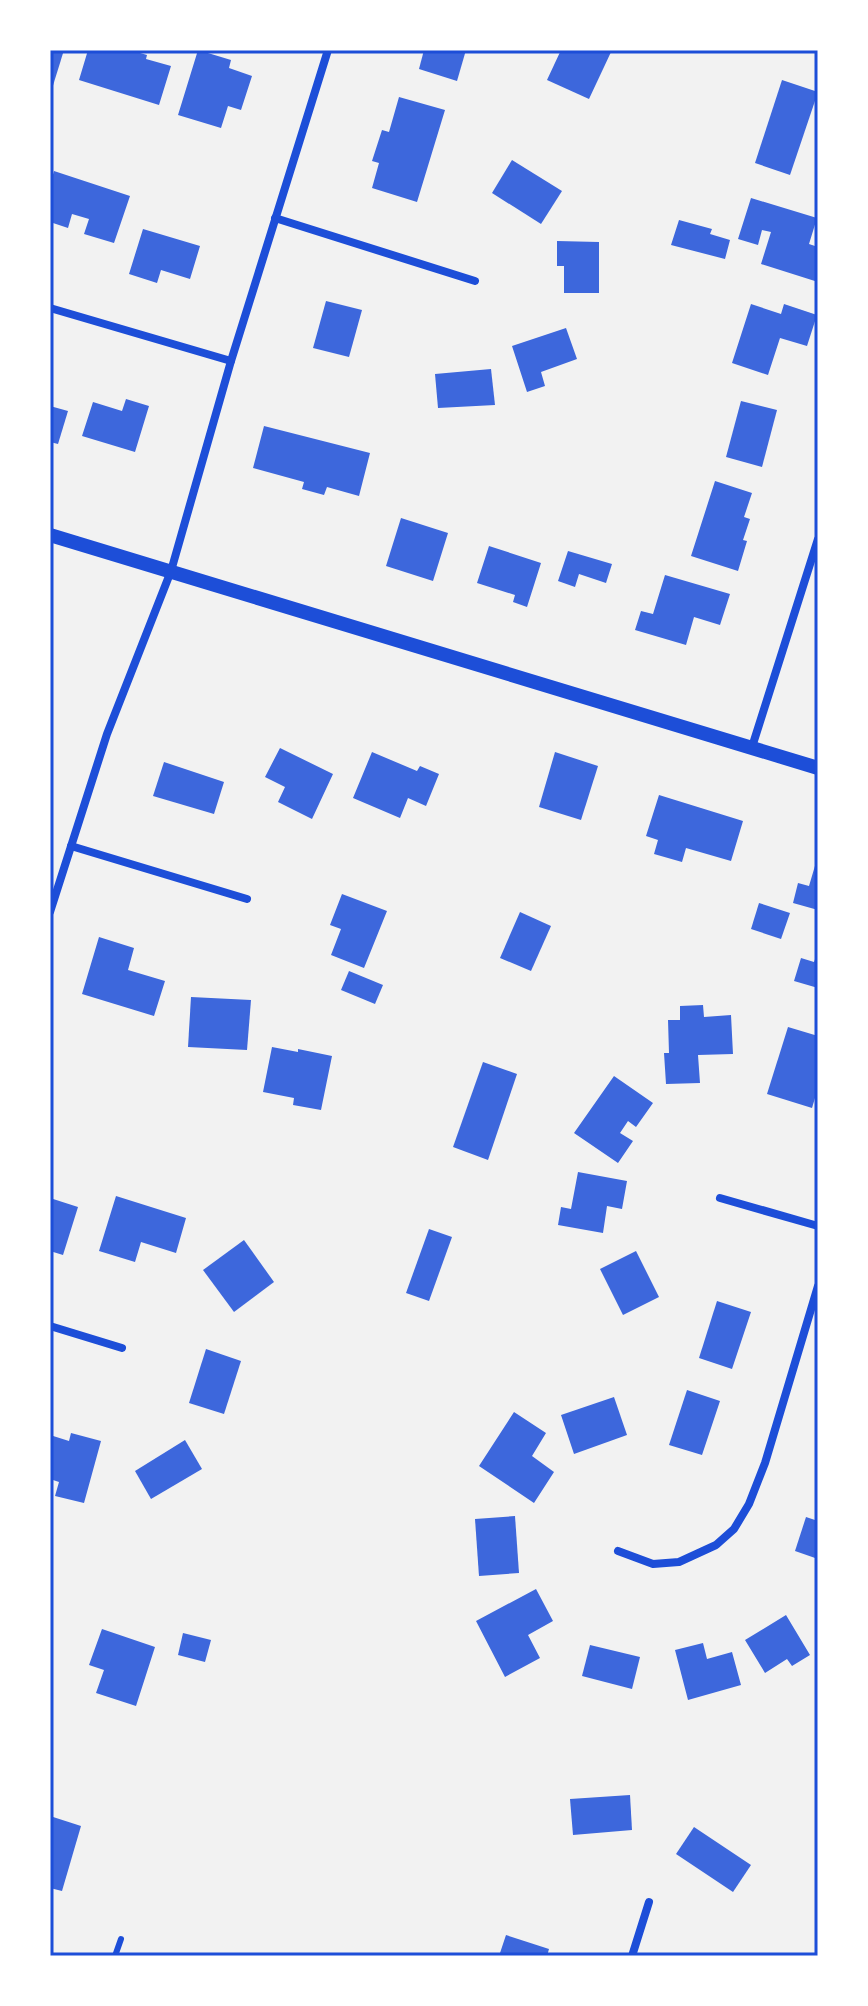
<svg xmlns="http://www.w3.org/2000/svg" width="868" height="2006" viewBox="0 0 868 2006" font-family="'PT Sans',sans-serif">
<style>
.building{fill:#3d67dc}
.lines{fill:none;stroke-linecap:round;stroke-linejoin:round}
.service{stroke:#1d4ed8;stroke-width:6}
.minor{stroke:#1d4ed8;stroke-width:8}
.tertiary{stroke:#1d4ed8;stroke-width:14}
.neatline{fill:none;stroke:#1d4ed8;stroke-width:3}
</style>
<rect width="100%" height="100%" fill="#f2f2f2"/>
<g class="building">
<polygon points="50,50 64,50 51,92 50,92"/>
<polygon points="88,50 130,50 147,55 146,59 171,66 159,105 79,80"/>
<polygon points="198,50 231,60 229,68 252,76 241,110 228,106 221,128 178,115"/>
<polygon points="424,50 466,50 457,81 419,69"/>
<polygon points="561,50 611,52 589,99 547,80"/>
<polygon points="782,80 818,92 790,175 755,163"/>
<polygon points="399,97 445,110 417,202 372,188 379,163 372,161 382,130 389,132"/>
<polygon points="512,160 562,191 541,224 492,193"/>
<polygon points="54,171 130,196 114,243 84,234 89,219 72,214 68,228 50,222 50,185"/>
<polygon points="751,198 817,218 809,244 818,247 818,282 761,264 771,232 762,230 758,245 738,239"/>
<polygon points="679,220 712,229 710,234 730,240 725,259 671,245"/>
<polygon points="143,229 200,246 190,279 161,270 157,283 129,274"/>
<polygon points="557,241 599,242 599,293 564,293 564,266 557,266"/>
<polygon points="326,301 362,310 349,357 313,348"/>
<polygon points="751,304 781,314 784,304 817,315 807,346 780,338 768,375 732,363"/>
<polygon points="566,328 577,359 541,372 545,386 527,392 512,346"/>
<polygon points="491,369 495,405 438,408 435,374"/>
<polygon points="126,399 149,406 135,452 82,436 93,402 122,411"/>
<polygon points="741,401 777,410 762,467 726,457"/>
<polygon points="50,406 68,411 58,444 50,442"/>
<polygon points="264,426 370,453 359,496 327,487 324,495 302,489 304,482 253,468"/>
<polygon points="715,481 752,493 744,517 750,519 743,540 747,541 738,571 691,556"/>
<polygon points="401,518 448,533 433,581 386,566"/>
<polygon points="489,546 541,563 527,607 513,602 515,595 477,583"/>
<polygon points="568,551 612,564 606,583 579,574 575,587 558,581"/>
<polygon points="665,575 730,594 720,625 694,617 686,645 635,630 641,611 653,614"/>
<polygon points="280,748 333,774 312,819 278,802 285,787 265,777"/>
<polygon points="372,752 417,771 420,766 439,774 426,806 408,798 400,818 353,798"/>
<polygon points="555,752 598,766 581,820 539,807"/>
<polygon points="164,762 224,782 214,814 153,796"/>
<polygon points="659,795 743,821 731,861 686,848 682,862 654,854 658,840 646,836"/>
<polygon points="817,859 818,859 818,910 793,903 798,883 809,886"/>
<polygon points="342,894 387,911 364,968 331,955 341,929 330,925"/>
<polygon points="759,903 790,913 781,939 751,929"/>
<polygon points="520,912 551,926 531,971 500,958"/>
<polygon points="99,937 134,948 128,970 165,981 154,1016 82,994"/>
<polygon points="818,951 818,988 794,981 801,958 814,962"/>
<polygon points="349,971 383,985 375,1004 341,990"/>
<polygon points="191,997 251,1000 247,1050 188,1047"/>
<polygon points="703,1005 704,1017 731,1015 733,1054 698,1055 700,1083 666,1084 664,1053 669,1053 668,1020 680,1020 680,1006"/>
<polygon points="788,1027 818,1036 818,1088 812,1108 767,1094"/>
<polygon points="272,1047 298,1052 298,1049 332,1056 321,1110 293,1105 294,1098 263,1092"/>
<polygon points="483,1062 517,1074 488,1160 453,1147"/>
<polygon points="614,1076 653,1103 636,1127 628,1121 620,1133 633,1141 618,1163 574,1133"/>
<polygon points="578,1172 627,1181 622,1209 607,1206 603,1233 558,1225 561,1207 571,1209"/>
<polygon points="116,1196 186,1218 176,1253 141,1242 135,1262 99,1251"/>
<polygon points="50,1198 78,1207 63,1255 50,1251"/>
<polygon points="429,1229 452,1237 429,1301 406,1293"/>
<polygon points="244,1240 274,1282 234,1312 203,1270"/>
<polygon points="636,1251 659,1297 623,1315 600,1269"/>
<polygon points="717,1301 751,1312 732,1369 699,1358"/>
<polygon points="206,1349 241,1361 224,1414 189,1403"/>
<polygon points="687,1390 720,1401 702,1455 669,1445"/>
<polygon points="614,1397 627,1435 574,1454 561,1415"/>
<polygon points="514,1412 546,1433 532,1456 554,1472 534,1503 479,1466"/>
<polygon points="71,1433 101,1441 84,1503 55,1496 59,1482 50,1479 50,1435 69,1441"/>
<polygon points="185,1440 202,1469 151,1499 135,1471"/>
<polygon points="515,1516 519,1573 479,1576 475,1519"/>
<polygon points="806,1517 818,1521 818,1559 795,1551"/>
<polygon points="536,1589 553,1621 528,1635 540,1658 505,1677 476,1621"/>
<polygon points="786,1615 810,1655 792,1666 787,1659 765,1673 745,1640"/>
<polygon points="102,1629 155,1647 136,1706 96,1693 104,1670 89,1665"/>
<polygon points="183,1633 211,1640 205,1662 178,1655"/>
<polygon points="703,1643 707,1659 732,1652 741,1685 688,1700 675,1650"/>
<polygon points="590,1645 640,1657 632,1689 582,1676"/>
<polygon points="630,1795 632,1830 573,1835 570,1799"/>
<polygon points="50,1816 81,1826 62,1891 50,1888"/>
<polygon points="694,1827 751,1865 733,1892 676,1854"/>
<polygon points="506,1935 549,1949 547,1956 499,1956"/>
</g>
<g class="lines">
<polyline class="service" points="115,1956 121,1939"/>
<g class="minor">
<polyline points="275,218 475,281"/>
<polyline points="50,308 231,361"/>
<polyline points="752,747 818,539"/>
<polyline points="71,846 247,899"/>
<polyline points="50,912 107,734 171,571 231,361 328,50"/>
<polyline points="720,1198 818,1226"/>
<polyline points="50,1326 122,1348"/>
<polyline points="618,1551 653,1564 679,1562 716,1545 734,1529 749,1504 765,1463 818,1286"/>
<polyline points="632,1956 649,1902"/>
</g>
<polyline class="tertiary" points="50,535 818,768"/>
</g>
<rect width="868" height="2006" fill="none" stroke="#ffffff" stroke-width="104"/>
<rect x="52" y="52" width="764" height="1902" class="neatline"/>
</svg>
